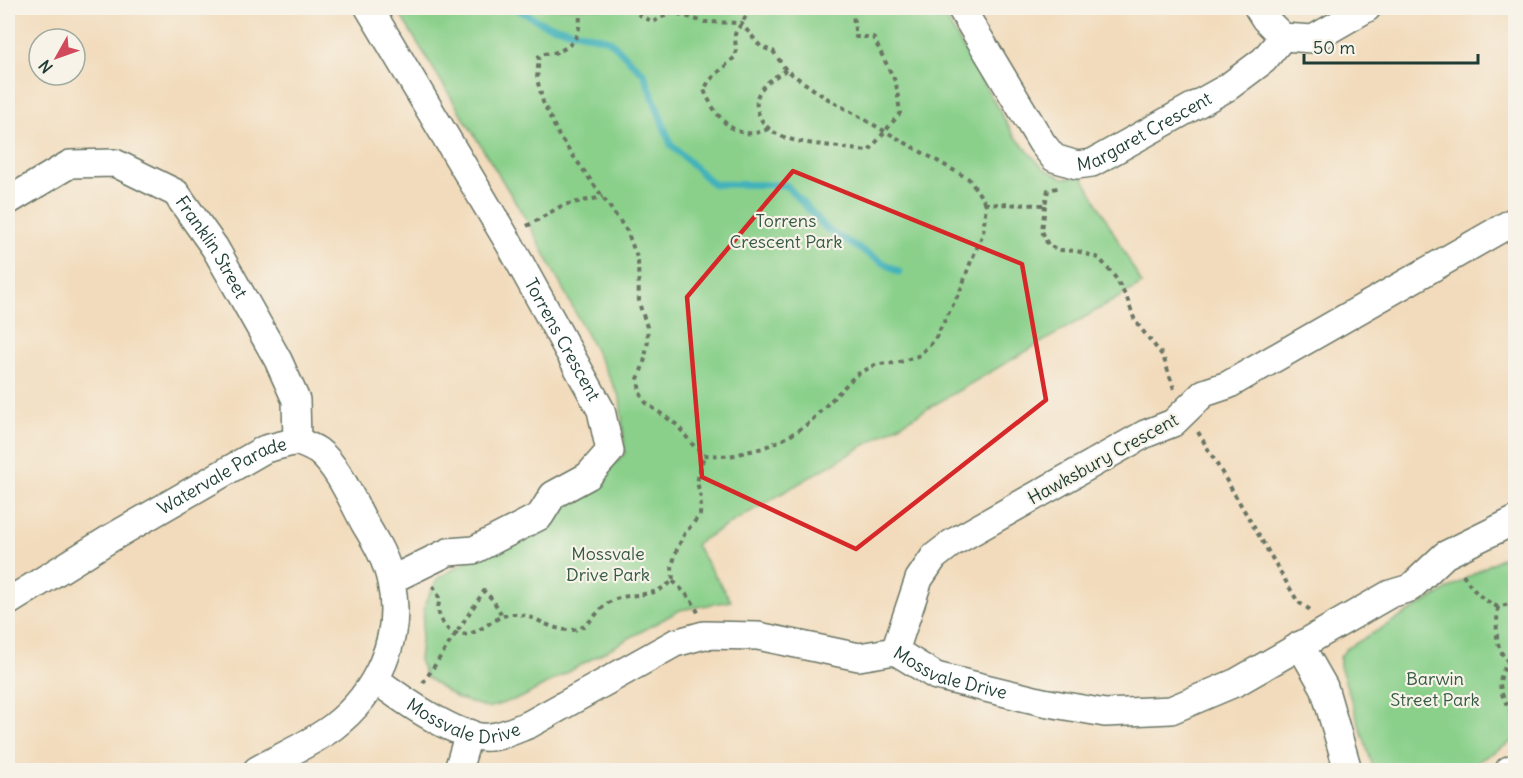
<svg xmlns="http://www.w3.org/2000/svg" width="1523" height="778" viewBox="0 0 1523 778" font-family="Delius,sans-serif">
<style>
.green{fill:#8ad08b;stroke:#548660;stroke-width:1.5}
.lines{fill:none;stroke-linecap:round;stroke-linejoin:round}
.stream{stroke:#42b2ba;stroke-width:7}
.minor-casing{stroke:#697464;stroke-width:30}
.path{stroke:#697464;stroke-width:4;stroke-dasharray:4.5 4.5;stroke-linecap:butt}
.minor{stroke:#fff;stroke-width:27}
.marked{fill:none;stroke:#d62828;stroke-width:4.5;stroke-linejoin:round}
.labels{text-anchor:middle;stroke-width:4.5;stroke-linejoin:round;paint-order:stroke}
.street-label{font-size:18px;fill:#1f3d34;stroke:#f7f3e8}
.park-label{font-size:18px;fill:#345a45;stroke:#f7f3e8}
</style>
<rect width="100%" height="100%" fill="#f7f3e8"/>
<filter id="ink" filterUnits="userSpaceOnUse"><feTurbulence type="fractalNoise" baseFrequency=".0167" numOctaves="2"/><feDisplacementMap in="SourceGraphic" scale="12" xChannelSelector="R" yChannelSelector="G"/><feConvolveMatrix kernelMatrix="1 2 1 2 8 2 1 2 1" color-interpolation-filters="sRGB"/></filter>
<filter id="wash" filterUnits="userSpaceOnUse"><feTurbulence type="fractalNoise" baseFrequency=".008" numOctaves="4" result="noise"/><feDisplacementMap in="SourceGraphic" scale="24" xChannelSelector="R" yChannelSelector="G"/><feGaussianBlur stdDeviation="1.35" result="paint"/><feColorMatrix in="noise" values="0 0 0 0 0 0 0 0 0 0 0 0 0 0 0 0 0 1.4 0 .05"/><feComposite in="paint" operator="in"/></filter>
<g filter="url(#wash)">
<rect width="100%" height="100%" fill="#f2dbbc"/>
<g class="green">
<polygon points="396,8 940,8 1013,134 1043,168 1063,178 1083,177 1142,284 695,544 731,601 680,610 523,697 488,708 457,698 426,677 419,660 425,603 438,578 518,532 595,484 625,453 620,398 529,224"/>
<polygon points="1511,552 1516,556 1515,740 1463,770 1374,770 1340,666 1340,657 1346,649"/>
</g>
<g class="lines">
<polyline class="stream" points="515,8 544,24 609,40 644,74 671,145 713,184 786,185 828,230 899,272"/>
</g>
</g>
<g filter="url(#ink)">
<g class="lines">
<defs>
<g id="minor">
<path id="s1" d="M369 8 509 243 601 410 610 451 588 476 553 495 540 516 474 550 448 552 391 580"/>
<path id="s2" d="M961 8 1042 143 1054 158 1077 165 1092 163 1228 87 1264 60 1283 37"/>
<polyline points="1258,8 1265,19 1283,37 1313,39 1367,8"/>
<path id="s3" d="M8 201 70 164 115 163 176 193 215 248 278 360 296 400 297 441"/>
<path id="s4" d="M8 602 111 538 265 449 297 441C304 444 312 447 318 451 338 466 353 502 365 524 376 542 387 561 391 582 403 638 377 693 333 727 310 744 282 756 257 770"/>
<polyline points="1300,645 1324,687 1348,770"/>
<polyline points="895,651 919,579 934,557 952,543 1145,434 1173,423 1204,393 1228,385 1516,220"/>
<path id="s5" d="M376 680C400 698 460 741 490 737 504 736 517 729 530 724L675 643 704 635 758 636 859 657 895 651 936 676 1043 702 1105 713 1171 710 1237 682 1390 594 1410 588 1445 555 1516 520"/>
<polyline points="458,770 469,733"/>
<polyline points="1509,770 1516,767"/>
</g>
</defs>
<use href="#minor" class="minor-casing"/>
<g class="path">
<path d="M579 8C582 29 577 47 553 53 548 54 545 53 539 56L537 79 543 102 559 136 627 231 638 260 639 303 647 327 648 341 644 363 638 379 640 393 646 403 677 425 692 444 704 455 730 456 763 448 788 437 809 423 856 375 877 364 897 363 918 356 934 341 961 289 971 261 983 234 986 204 1045 205 1048 190 1061 187"/>
<polyline points="631,8 638,14 653,22 672,12 704,22 741,23 761,47 773,51 786,70 823,96 969,179 986,204"/>
<path d="M748 8 746 16 735 34 736 56 709 81 704 90C716 117 735 144 768 129"/>
<path d="M786 70C772 79 754 88 757 107 762 141 806 143 832 146 845 148 857 150 869 151L900 113 896 83 873 37H856L852 8"/>
<polyline points="1045,205 1042,231 1048,245 1059,250 1077,251 1099,258 1115,277 1127,298 1135,321 1163,356 1174,389"/>
<polyline points="527,226 563,205 603,197"/>
<polyline points="1198,432 1298,602 1312,611"/>
<path d="M1463 574C1472 590 1481 599 1498 607L1516 602"/>
<path d="M673 581C683 591 693 599 698 613"/>
<path d="M433 586C435 590 439 595 439 599 440 602 438 605 438 608 439 618 445 630 455 633 474 640 489 620 506 615 529 609 549 632 572 630 589 629 596 611 608 603 623 593 641 597 657 591 662 589 668 584 673 581L672 566 677 549 685 533 700 515 701 498 697 482 704 455"/>
<path d="M1498 607C1496 633 1493 652 1516 668"/>
<path d="M1516 653C1492 679 1498 692 1516 719"/>
<polyline points="423,683 484,591 493,600 503,617"/>
</g>
<use href="#minor" class="minor"/>
</g>
</g>
<path class="marked" d="M793 171 1022 264 1046 400 856 549 702 477 687 297Z"/>
<g class="labels">
<g class="street-label">
<text dy="6" stroke="none"><textPath href="#s2" startOffset="276">Margaret Crescent</textPath></text>
<text dy="6" stroke="none"><textPath href="#s3" startOffset="250">Franklin Street</textPath></text>
<text dy="6" stroke="none"><textPath href="#s1" startOffset="384">Torrens Crescent</textPath></text>
<text transform="translate(1103 459) rotate(-29)" y="6">Hawksbury Crescent</text>
<text dy="6" stroke="none"><textPath href="#s4" startOffset="249">Watervale Parade</textPath></text>
<text dy="6" stroke="none"><textPath href="#s5" startOffset="622">Mossvale Drive</textPath></text>
<text dy="6" stroke="none"><textPath href="#s5" startOffset="100">Mossvale Drive</textPath></text>
</g>
<g class="park-label">
<text x="786" y="227">Torrens<tspan x="786" dy="21">Crescent Park</tspan></text>
<text x="608" y="560">Mossvale<tspan x="608" dy="21">Drive Park</tspan></text>
<text x="1435" y="685">Barwin<tspan x="1435" dy="21">Street Park</tspan></text>
</g>
</g>
<rect width="1523" height="778" fill="none" stroke="#f7f3e8" stroke-width="30"/>
<g transform="translate(57 57) rotate(230)"><circle r="28" fill="#f7f3e8" stroke="#a1aaa0" stroke-width="1.5"/>
<path d="M0-4.5L10 22L0 15L-10 22Z" fill="#d1495b"/>
<text y="-9" font-size="16" font-weight="bold" text-anchor="middle" fill="#1f3d34">N</text>
</g>
<path d="M1304 54v9h174v-9" fill="none" stroke="#1f3d34" stroke-width="3"/>
<text x="1313" y="54" font-size="18" fill="#1f3d34" stroke="#f7f3e8" stroke-width="4.5" paint-order="stroke">50 m</text>
</svg>
